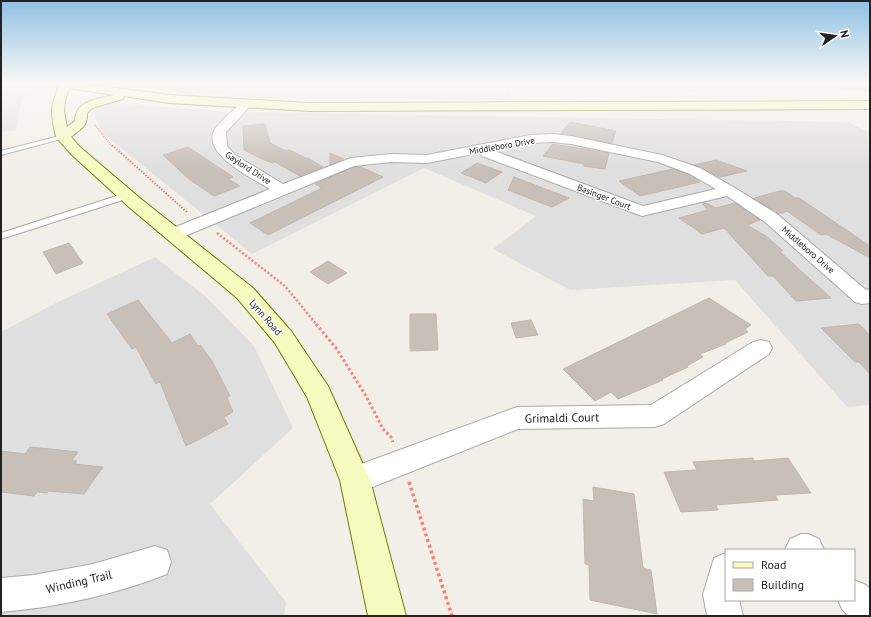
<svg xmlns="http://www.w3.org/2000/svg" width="871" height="617" viewBox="0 0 871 617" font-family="'PT Sans',sans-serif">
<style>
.residential{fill:#e0dfdf}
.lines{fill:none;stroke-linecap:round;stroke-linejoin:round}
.stream{fill:#aad3df;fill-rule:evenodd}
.building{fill:#c7bfb8;stroke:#c4b6ab}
.lane-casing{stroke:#a9a9a9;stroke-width:2}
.street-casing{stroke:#a9a9a9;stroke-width:2}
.secondary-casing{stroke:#707d05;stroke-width:2}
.path-far4{stroke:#fa8072;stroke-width:1.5;stroke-dasharray:1 1;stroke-linecap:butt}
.path-far3{stroke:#fa8072;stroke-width:2;stroke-dasharray:1.5 1.5;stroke-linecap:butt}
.path-far2{stroke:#fa8072;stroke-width:2.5;stroke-dasharray:2 2;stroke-linecap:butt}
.path-far1{stroke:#fa8072;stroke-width:3;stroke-dasharray:2.5 2.5;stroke-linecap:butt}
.path{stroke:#fa8072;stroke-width:3.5;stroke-dasharray:3 3;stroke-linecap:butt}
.lane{fill:#fff;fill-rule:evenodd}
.street{fill:#fff;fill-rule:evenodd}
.secondary{fill:#f7fabf;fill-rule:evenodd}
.labels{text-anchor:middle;stroke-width:3;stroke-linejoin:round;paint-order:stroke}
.far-street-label{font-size:9px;fill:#222;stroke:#fff}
.street-label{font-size:10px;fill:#222;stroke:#fff}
.near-street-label{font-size:12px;fill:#222;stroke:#fff}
</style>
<rect width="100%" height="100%" fill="#f2efe9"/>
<g class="residential">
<polygon points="1,84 14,84 30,90 20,106 16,130 1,132"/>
<polygon points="115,84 506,84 512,99 288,99 167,91"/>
<polygon points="829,84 870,84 870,91 855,88 847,90"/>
<polygon points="112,103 230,112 848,122 870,133 870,405 847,407 735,280 570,290 493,249 536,216 424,168 252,254 104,134 95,118 94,112 99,106"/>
<polygon points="155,257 205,296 254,346 293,428 210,504 286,602 284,616 1,616 1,332 54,304"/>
</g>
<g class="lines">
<polygon class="stream" points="827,84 831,84 847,89 855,87 870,90 870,92 855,89 847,91"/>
</g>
<g class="building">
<polygon points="570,122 616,131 612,143 561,133"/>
<polygon points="265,124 270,143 286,151 289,150 306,158 308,158 323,167 300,176 275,162 273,163 264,160 244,150 243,126"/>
<polygon points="553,144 609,153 605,169 584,166 584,164 543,156"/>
<polygon points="188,147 233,177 228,179 240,186 214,196 189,179 163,155"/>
<polygon points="330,153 344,159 330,165"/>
<polygon points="716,160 747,171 720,177 694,165"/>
<polygon points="477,163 502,172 486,183 461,173"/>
<polygon points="354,167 361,167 383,177 268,235 250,223 322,188 315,184"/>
<polygon points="673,169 689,175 700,182 640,196 619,181"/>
<polygon points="514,177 569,198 552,207 508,190"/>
<polygon points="780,191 785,191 795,198 799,198 870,246 870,258 826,234 821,235 787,211 779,214 754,198"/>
<polygon points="702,203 706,203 716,208 735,203 760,220 747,225 766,236 783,251 779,251 831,298 796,301 773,276 768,276 724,228 702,234 679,218 708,210"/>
<polygon points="69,243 83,263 56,274 43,252"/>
<polygon points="328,261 347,273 328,284 310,272"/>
<polygon points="709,298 751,325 745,329 748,332 725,343 726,344 700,354 703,357 687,366 688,367 662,379 663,380 618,399 611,392 595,401 563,369"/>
<polygon points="138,300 172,343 190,334 198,346 200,345 212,361 230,396 227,398 233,412 224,417 228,424 186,446 160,382 156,384 136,347 132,349 107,314"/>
<polygon points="410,314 436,314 438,350 410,351"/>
<polygon points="531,320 538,335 516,338 511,323"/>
<polygon points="859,324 870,335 870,374 859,362 855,362 821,328"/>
<polygon points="30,447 78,452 72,460 77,461 75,464 103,467 84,494 48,491 47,493 37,492 34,496 1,492 1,451 25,454"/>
<polygon points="753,458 754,461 788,458 811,493 775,495 778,500 716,505 718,510 681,512 664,472 697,470 693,462"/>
<polygon points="593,487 634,494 643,568 651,570 657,614 590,600 589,565 585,564 583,499 594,501"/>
</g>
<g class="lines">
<defs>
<g id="lane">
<polygon points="63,135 66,137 65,138 1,155 1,151"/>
<polygon points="123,194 129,194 130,196 129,198 1,239 1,233"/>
</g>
<g id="street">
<path d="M246 101 250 102 252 104 226 132 227 146 235 155 283 184 351 158 391 154 427 155 530 135 553 134 571 136 662 155 700 168 735 188 777 214 866 290 870 289V303L862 304 855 302 765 222 727 196 642 216 482 156 479 153 427 163 391 162 354 166 180 238 174 239 168 238 165 234 168 230 270 189C254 179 203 155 214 131 217 124 236 108 242 102ZM553 142 571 144 658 162 690 174 716 189 643 206 492 150 530 143Z"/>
<polygon points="761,340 769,342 772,348 769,354 664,424 655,427 518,429 355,494 345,490 340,480 345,470 517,407 651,405 753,342"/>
<polygon points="801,534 808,534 819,539 824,550 785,550 790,539"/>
<path d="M155 546 167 550 171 562 167 574C114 595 58 607 1 612V578L34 575 93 564Z"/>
<polygon points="726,553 726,600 739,600 743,616 707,616 703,594 714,558"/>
<polygon points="854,580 866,585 870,589 870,616 848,616 842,609 838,600 854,600"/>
</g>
<path id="secondary" d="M57 84H85L169 95 310 103 870 101V109L310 111 169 103 124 96 123 99 92 108 87 113C88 127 80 129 71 137L81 148 141 199 253 288 291 331 328 386 370 480 406 616H368L340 480 307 397 275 343 237 298 129 207 71 154 56 137C51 113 49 110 59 86ZM69 88 114 95C98 99 75 100 75 121L67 127C63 109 63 106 69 88Z"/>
</defs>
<use href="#lane" class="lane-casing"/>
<use href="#street" class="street-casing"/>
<use href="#secondary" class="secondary-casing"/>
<g class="path-far4">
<polyline points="859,84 870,88"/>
<polyline points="43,88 47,84"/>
<polyline points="690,91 699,88"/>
<polyline points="95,125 112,146"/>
</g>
<polyline class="path-far3" points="112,145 187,212"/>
<polyline class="path-far2" points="217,233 285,286 317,325"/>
<polyline class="path-far1" points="316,324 336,348 366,396 383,429 391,437 393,442"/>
<polyline class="path" points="409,482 452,616"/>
<use href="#lane" class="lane"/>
<use href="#street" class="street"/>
<use href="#secondary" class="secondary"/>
</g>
<linearGradient id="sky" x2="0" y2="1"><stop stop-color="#8fc0e4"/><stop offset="0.49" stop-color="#f9f8f5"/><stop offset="1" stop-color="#f9f8f5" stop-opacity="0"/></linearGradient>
<rect width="871" height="170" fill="url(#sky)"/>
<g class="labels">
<g class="far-street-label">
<text transform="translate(502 146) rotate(-10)" y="3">Middleboro Drive</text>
<text transform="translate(248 168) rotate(33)" y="3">Gaylord Drive</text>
<text transform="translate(604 197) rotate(21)" y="3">Basinger Court</text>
<text transform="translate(808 250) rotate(41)" y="3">Middleboro Drive</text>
</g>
<g class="street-label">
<text transform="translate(266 317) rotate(49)" y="4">Lynn Road</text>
</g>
<g class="near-street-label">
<text transform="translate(562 418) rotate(-1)" y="4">Grimaldi Court</text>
<text transform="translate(79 582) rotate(-13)" y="4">Winding Trail</text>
</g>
</g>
<rect width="871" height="617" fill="none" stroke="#222222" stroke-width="4"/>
<rect x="725" y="549" width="130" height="52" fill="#ffffff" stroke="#a7a7a7"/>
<rect x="733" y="562" width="20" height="6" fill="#f7fabf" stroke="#a7a7a7"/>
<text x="761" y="569" font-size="12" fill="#222222">Road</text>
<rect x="733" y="579" width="20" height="12" fill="#c7bfb8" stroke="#a7a7a7"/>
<text x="761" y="589" font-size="12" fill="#222222">Building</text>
<g transform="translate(835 36) rotate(77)" stroke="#ffffff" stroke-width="3" paint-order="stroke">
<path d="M0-3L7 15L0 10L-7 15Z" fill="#222222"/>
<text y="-6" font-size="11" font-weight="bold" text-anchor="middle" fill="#222222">N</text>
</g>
</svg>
